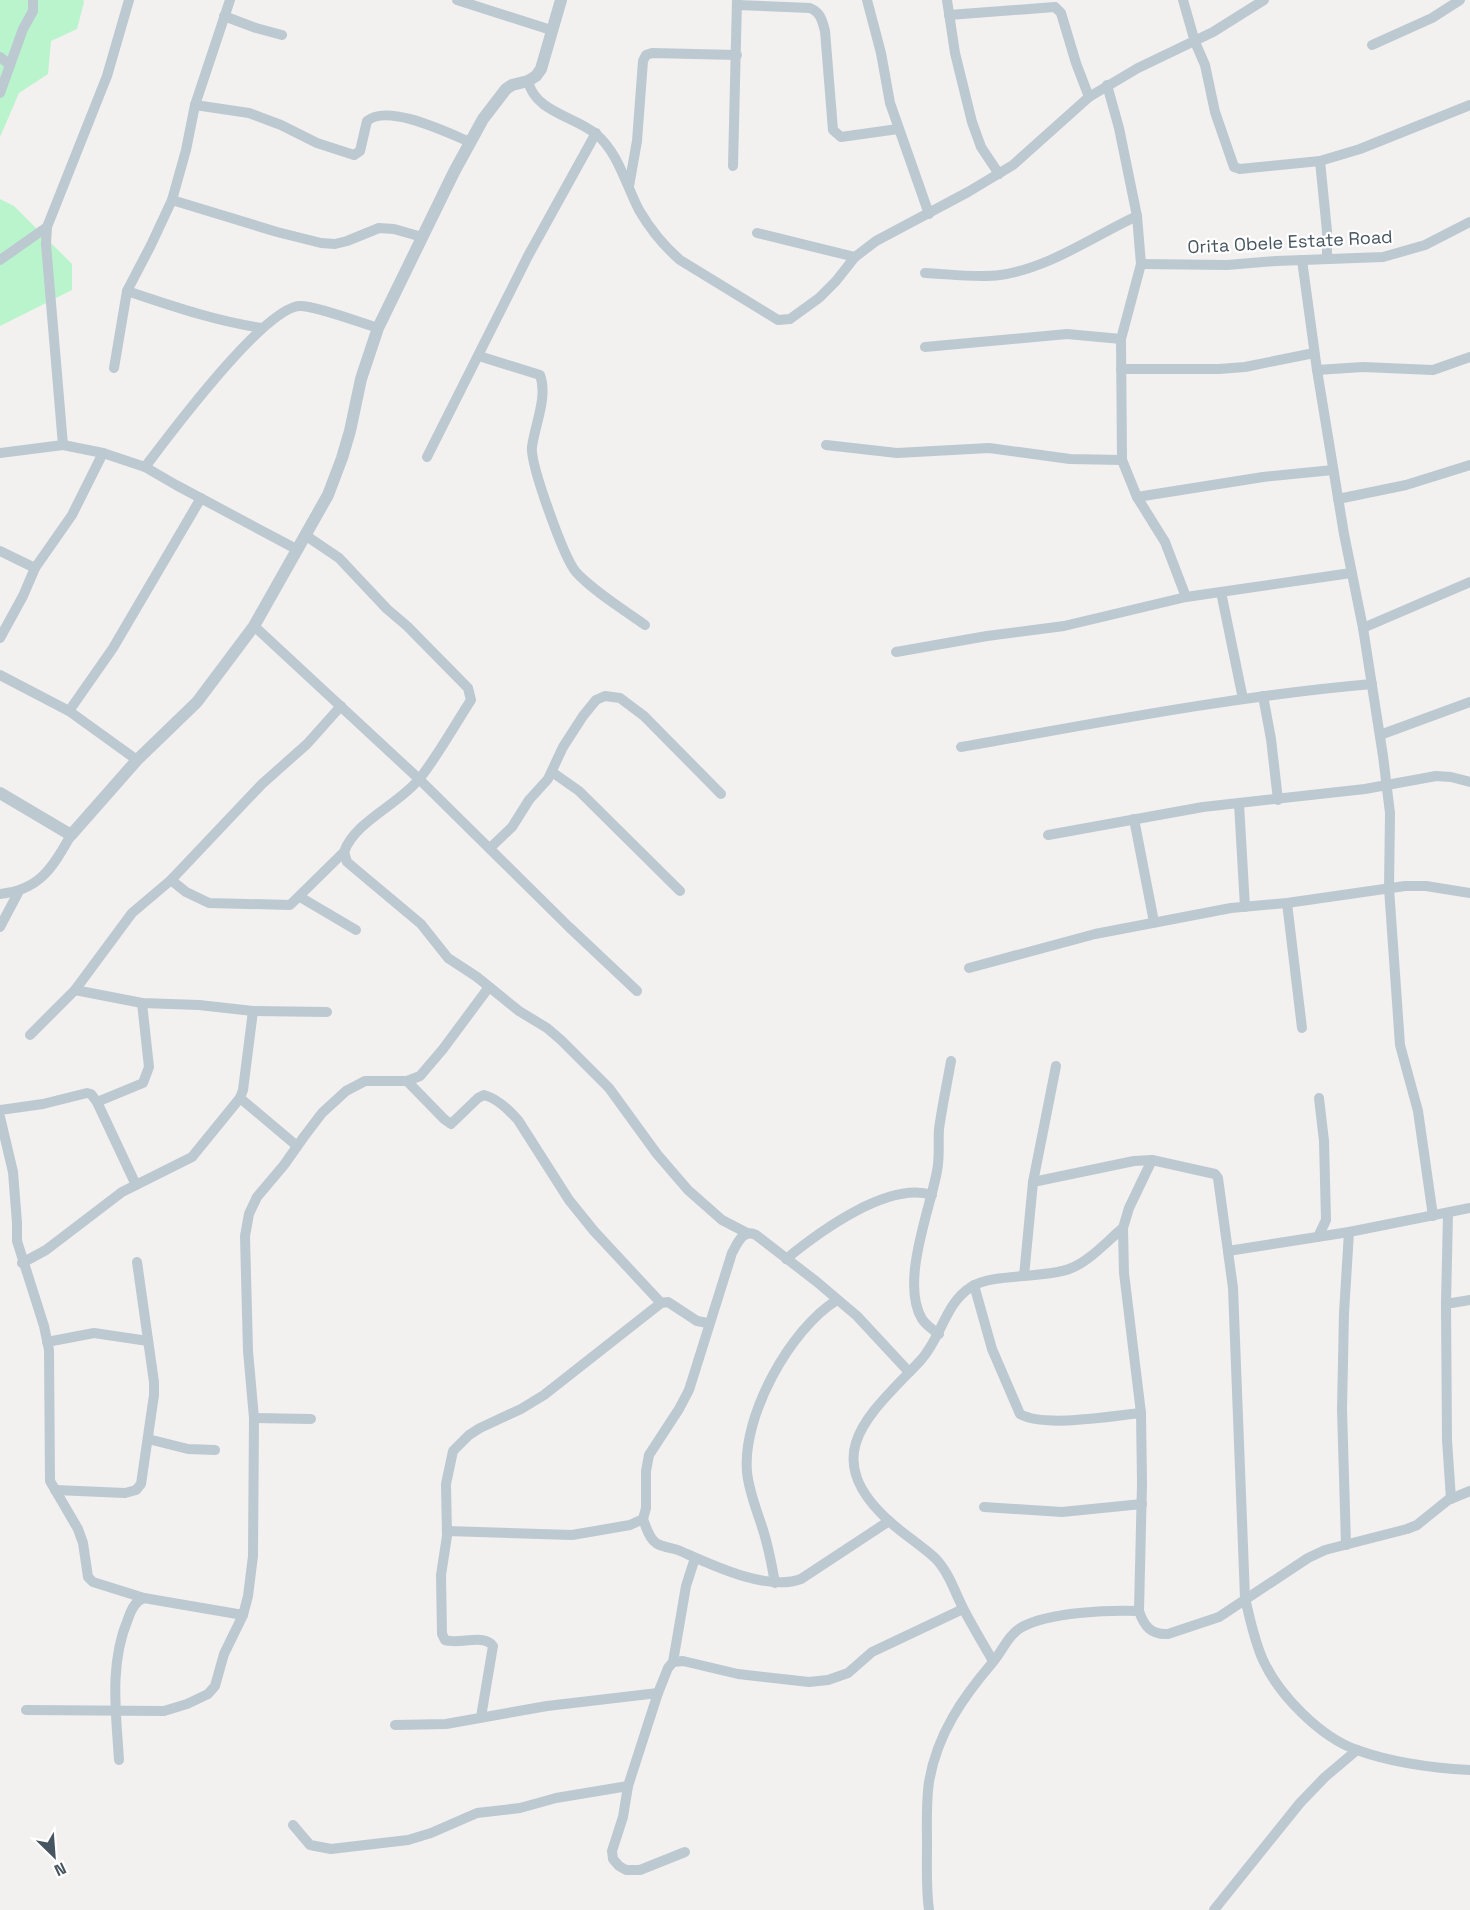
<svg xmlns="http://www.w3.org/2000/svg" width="1470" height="1910" viewBox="0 0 1470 1910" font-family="'Space Grotesk',sans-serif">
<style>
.green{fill:#baf4cd}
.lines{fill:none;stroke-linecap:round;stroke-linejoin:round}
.minor{stroke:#bcc9d1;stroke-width:10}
.tertiary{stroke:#bcc9d1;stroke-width:12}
.labels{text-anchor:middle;stroke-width:4.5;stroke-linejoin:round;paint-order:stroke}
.street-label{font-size:18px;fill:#465560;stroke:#fff}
</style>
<rect width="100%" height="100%" fill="#f3f0f0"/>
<g class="green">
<polygon points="0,0 83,0 84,2 77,29 51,41 48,74 19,93 0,137"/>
<polygon points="0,199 14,206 72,264 72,290 0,326"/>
</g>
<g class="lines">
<g class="minor">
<polyline points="457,0 551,30"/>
<polyline points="867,0 881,53 890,103 929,214"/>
<polyline points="947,0 955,53 972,122 981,147 999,174"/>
<polyline points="1183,0 1195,42 1205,65 1215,112 1234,167 1240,169 1320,161 1360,149 1470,105"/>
<path d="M737 5 810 8C821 13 822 20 825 31L833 130 841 137 898 129"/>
<polyline points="949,15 1055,7 1061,13 1076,63 1089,97"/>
<polyline points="224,16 256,28 282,35"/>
<polyline points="1372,45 1432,18 1460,0"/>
<polyline points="0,57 10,65"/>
<path d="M528 81C535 112 574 116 596 134 618 152 626 185 639 210 650 229 664 246 680 260L778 320 790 319 819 298 836 281 855 257 876 241 968 192 1013 165 1089 97 1138 68 1213 32 1264 0"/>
<polyline points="1107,85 1119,128 1137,216 1141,264 1121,339 1122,460 1137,497 1165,542 1186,597"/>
<polyline points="0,93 23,29 33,11 33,0"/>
<path d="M195 105 249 113 281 125 317 143 354 155 360 151 367 121C388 103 448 133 470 142"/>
<polyline points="1320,161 1327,231 1327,258"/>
<polyline points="733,166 737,0"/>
<polyline points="629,186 637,141 643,61 646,55 652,53 737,55"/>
<polyline points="172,200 277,232 321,243 335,244 347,241 379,228 394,229 422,237"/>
<polyline points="757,233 855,257"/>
<polyline points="0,260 47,227"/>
<polyline points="1302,260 1317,370 1344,534 1363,628 1383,756 1390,813 1389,888 1400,1045 1418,1111 1433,1216"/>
<polyline points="1141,264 1227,265 1276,261 1383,257 1425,245 1470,222"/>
<path d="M925 273C949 274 976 278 1000 275 1049 268 1092 237 1137 216"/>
<path d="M127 291C172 306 215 321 262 328"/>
<polyline points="925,347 1067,334 1121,339"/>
<path d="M479 356 540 375C548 397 535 424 532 447 530 464 564 558 576 572 592 590 624 610 645 625"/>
<polyline points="114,368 127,291 151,245 172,200 186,150 195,105 230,0"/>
<polyline points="1121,369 1219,369 1245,367 1314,353"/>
<polyline points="1317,370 1363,367 1433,370 1470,357"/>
<polyline points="63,445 46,244 47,227 107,76 129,0"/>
<polyline points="826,445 897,453 989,448 1070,459 1122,460"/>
<polyline points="0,453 63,445 103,453 145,467 176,485 298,550"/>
<polyline points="427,457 528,256 596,133"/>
<path d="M145 467C170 434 262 310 299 306 314 305 361 323 378 328"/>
<polyline points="1137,497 1263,477 1333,470"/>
<polyline points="1338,499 1406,485 1470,465"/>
<polyline points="0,551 35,568"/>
<polyline points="1221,592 1243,699"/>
<polyline points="254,626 419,779 569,927 637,991"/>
<polyline points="1363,628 1470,582"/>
<polyline points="0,638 23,596 35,568 72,515 103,453"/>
<polyline points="896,652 987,636 1064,626 1186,597 1351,573"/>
<polyline points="0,675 69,711 137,760"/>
<polyline points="1263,696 1271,739 1278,800"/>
<polyline points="69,711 113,648 201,498"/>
<polyline points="1380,735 1470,702"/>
<path d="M961 747C1097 723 1234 696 1372 684"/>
<polyline points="552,772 579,791 680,891"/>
<polyline points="1239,804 1245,907"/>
<polyline points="1134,819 1154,922"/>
<polyline points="1048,835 1203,807 1365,789 1436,776 1451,777 1470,782"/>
<polyline points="490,848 512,827 529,800 548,779 563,747 583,716 596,700 605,696 620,698 644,716 721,794"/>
<polyline points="344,852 347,862 421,924 448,958 477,977 519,1011 547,1028 561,1040 609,1088 657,1154 688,1190 722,1220 747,1233"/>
<path d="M171 880 186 892 209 903 290 905 344 852C355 821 400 804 420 778 439 754 454 726 471 700L468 688 407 626 387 609 339 558 305 535"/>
<path d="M0 894C40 890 52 868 71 835"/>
<polyline points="300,897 356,930"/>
<polyline points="1287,903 1302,1028"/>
<polyline points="0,927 18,893"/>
<polyline points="969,968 1095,934 1231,908 1287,903 1405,886 1426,886 1470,893"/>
<polyline points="253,1011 327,1012"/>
<polyline points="30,1035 75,990 132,913 171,880 262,784 307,744 341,706"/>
<path d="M407 1081 444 1119 451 1124 478 1098 484 1095C497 1098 509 1110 518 1120L569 1200 594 1231 661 1303"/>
<polyline points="240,1098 297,1146"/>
<polyline points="97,1102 143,1083 149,1067 142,1003"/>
<polyline points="0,1110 43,1104 87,1093 91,1094 97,1102 136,1185"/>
<polyline points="0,1117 13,1172 17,1223 17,1241 44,1326 49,1350 50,1481 78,1529 83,1543 88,1577 93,1582 144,1598"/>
<path d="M1152 1160 1129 1208 1123 1228 1124 1273 1141 1413 1142 1483 1139 1611C1144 1626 1151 1635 1168 1634L1219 1617 1308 1558 1325 1550 1407 1529 1417 1525 1448 1500 1470 1491"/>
<path d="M1033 1182 1134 1161 1152 1160 1215 1174 1218 1178 1233 1288 1245 1598C1250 1619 1254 1640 1263 1660 1279 1695 1320 1737 1357 1750 1393 1763 1432 1768 1470 1770"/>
<polyline points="1318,1237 1326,1220 1324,1141 1319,1098"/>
<polyline points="1228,1251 1349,1232 1470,1208"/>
<path d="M786 1259C819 1232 888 1181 932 1195"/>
<polyline points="22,1263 46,1250 122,1192 192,1157 240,1098 243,1090 253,1011 199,1005 142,1003 75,990"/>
<polyline points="1024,1276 1033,1182 1056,1066"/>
<path d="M974 1285 992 1349 1020 1414C1044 1428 1112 1416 1141 1413"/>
<polyline points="1446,1304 1448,1213"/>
<path d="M939 1334C933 1330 926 1325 922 1319 900 1282 930 1210 937 1171 940 1157 938 1143 939 1129 942 1107 947 1084 951 1061"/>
<polyline points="47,1342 94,1333 148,1341"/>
<polyline points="254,1418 311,1419"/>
<polyline points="148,1439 188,1449 215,1450"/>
<polyline points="55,1490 125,1493 136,1490 141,1484 154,1395 154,1382 137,1262"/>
<polyline points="1451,1499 1447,1440 1446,1304 1470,1300"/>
<polyline points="984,1507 1062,1512 1142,1504"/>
<path d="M643 1519C646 1527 649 1538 656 1543 662 1547 671 1548 678 1550 710 1564 767 1592 801 1579L889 1521"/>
<path d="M447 1531 572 1535 630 1525 643 1519 646 1508V1471L649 1455 679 1409 689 1390 732 1253C737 1244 743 1228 756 1235L817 1282 857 1316 909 1372"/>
<polyline points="1346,1545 1342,1409 1344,1313 1349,1232"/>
<path d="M775 1583C772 1566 769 1550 764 1533 758 1513 749 1493 747 1472 742 1416 790 1329 837 1300"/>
<path d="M993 1661C983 1644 973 1627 964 1610 955 1593 949 1572 935 1558 921 1545 903 1534 889 1521 816 1455 870 1414 920 1361 941 1339 945 1303 971 1287 993 1273 1041 1279 1069 1269 1089 1262 1107 1241 1123 1228"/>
<polyline points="673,1662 683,1661 738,1674 809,1682 828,1680 848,1673 872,1652 963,1609"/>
<polyline points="26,1710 164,1711 187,1704 208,1694 215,1686 224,1654 243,1615 248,1596 253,1556 254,1418 248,1351 245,1236 249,1214 257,1197 284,1165 303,1138 322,1113 346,1091 365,1081 407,1081 420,1076 443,1049 489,987"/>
<path d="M481 1717 493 1646C484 1633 459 1645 445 1640L442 1634 441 1575 447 1536 446 1484 453 1451 469 1435 480 1428 521 1409 544 1395 661 1303 668 1302 697 1321 708 1323"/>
<polyline points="395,1725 446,1724 547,1706 658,1693"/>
<path d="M119 1760C116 1712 109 1664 128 1619 131 1610 135 1601 144 1598L243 1615"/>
<polyline points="293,1825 310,1845 331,1849 408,1840 431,1833 477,1813 520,1808 556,1798 628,1786"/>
<polyline points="685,1852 640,1870 626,1870 619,1866 613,1859 612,1851 623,1817 628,1786 658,1693 668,1668 673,1662 686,1586 695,1558"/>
<path d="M929 1910C926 1889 927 1867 927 1846 927 1825 926 1802 929 1782 937 1734 963 1697 993 1662 1003 1650 1008 1635 1022 1627 1050 1612 1108 1610 1139 1611"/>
<polyline points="1214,1910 1300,1803 1325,1777 1357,1750"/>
</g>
<polyline class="tertiary" points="0,793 71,835 137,760 197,702 254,626 328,495 342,458 350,431 361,379 378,328 454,172 483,119 506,89 512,85 528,81 536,76 541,69 561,0"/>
</g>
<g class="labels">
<g class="street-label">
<text transform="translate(1290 242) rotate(-3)" y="6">Orita Obele Estate Road</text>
</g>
</g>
<g transform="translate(54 1856) rotate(155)" stroke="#ffffff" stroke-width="4.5" paint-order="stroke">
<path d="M0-4.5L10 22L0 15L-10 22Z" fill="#465560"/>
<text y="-9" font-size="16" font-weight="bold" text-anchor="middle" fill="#465560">N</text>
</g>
</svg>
